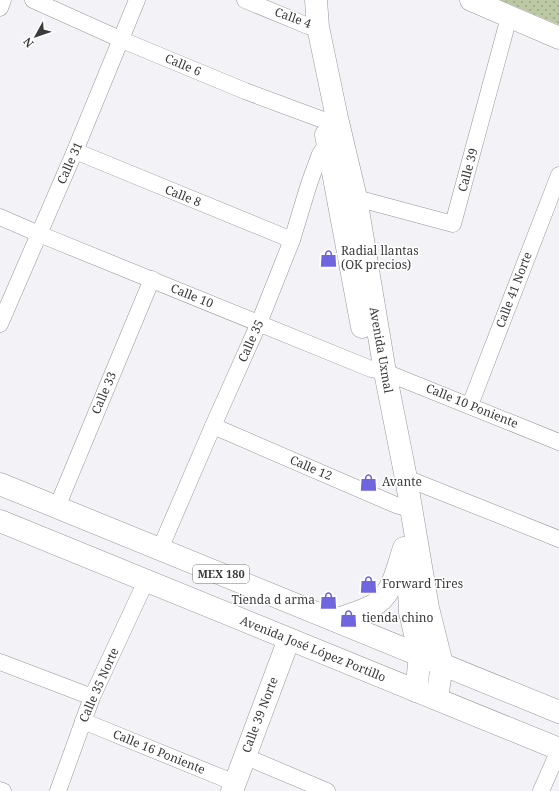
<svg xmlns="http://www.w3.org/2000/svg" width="559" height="791" viewBox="0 0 559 791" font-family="'Noto Serif',serif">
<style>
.grass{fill:url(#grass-dots)}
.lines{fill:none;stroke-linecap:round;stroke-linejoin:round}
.street-casing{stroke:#97979b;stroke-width:17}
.secondary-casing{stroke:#97979b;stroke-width:23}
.primary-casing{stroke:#97979b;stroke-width:23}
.street{stroke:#fff;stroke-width:16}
.secondary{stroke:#fff;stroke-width:22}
.primary{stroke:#fff;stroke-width:22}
.labels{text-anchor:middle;stroke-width:3;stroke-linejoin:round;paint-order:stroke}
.shield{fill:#fff;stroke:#767677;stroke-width:1}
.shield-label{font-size:11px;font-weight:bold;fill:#3b3b3d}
.street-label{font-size:12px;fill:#3b3b3d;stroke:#fff}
.poi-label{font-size:12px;fill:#3b3b3d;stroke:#fff;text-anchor:start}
</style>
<defs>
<pattern id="grass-dots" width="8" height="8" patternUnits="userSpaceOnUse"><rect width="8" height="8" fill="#bcc8a3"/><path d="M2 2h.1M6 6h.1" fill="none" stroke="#9aa486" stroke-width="1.8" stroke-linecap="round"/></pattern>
</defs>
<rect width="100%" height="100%" fill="#f3f3f7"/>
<polygon class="grass" points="500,0 559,0 559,25"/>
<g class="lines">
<defs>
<g id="street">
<polyline points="33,0 122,40 245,91 323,120 337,118"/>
<polyline points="245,0 308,26 318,27"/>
<polyline points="0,8 3,0"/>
<polyline points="75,151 292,240"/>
<polyline points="356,198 453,224 509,17"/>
<polyline points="0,217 39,234 371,369 385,372 559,442"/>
<polyline points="0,324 75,151 137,0"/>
<polyline points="470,405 559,175"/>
<polyline points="213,426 396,505 410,509"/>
<polyline points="406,478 559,539"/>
<polyline points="57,507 152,279"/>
<polyline points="160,549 213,426 259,323 292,240 309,184 320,154 327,144 333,144"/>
<polyline points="0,662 92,697"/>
<polyline points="83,721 235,783"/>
<polyline points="244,756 327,791"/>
<polyline points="0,790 3,791"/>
<polyline points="58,791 92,697 146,581"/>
<polyline points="541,791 559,750"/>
</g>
<g id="secondary">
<polyline points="316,0 318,27 337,118 356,198 385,372 406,478 428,608 442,664 437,699"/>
<polyline points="471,0 559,38"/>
<polyline points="326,135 362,327"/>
<polyline points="405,553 409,590 410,612 420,656 416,691"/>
<polyline points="232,791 289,639"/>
</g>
<g id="primary">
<polyline points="0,484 559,712"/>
<polyline points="0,521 559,749"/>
<path d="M334 620C347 616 360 612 372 606 393 596 397 568 404 548"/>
</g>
</defs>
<use href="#street" class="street-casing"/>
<use href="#secondary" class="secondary-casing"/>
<use href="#primary" class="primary-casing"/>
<use href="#street" class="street"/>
<use href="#secondary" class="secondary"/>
<use href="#primary" class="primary"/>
</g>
<defs>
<symbol id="shop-bare" viewBox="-9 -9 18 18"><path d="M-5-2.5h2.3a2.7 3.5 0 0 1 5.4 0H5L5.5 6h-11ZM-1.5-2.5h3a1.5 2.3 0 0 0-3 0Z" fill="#6f65df" stroke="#fff" stroke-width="2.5" paint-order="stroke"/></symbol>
</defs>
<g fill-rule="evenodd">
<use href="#shop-bare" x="316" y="246" width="25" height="25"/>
<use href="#shop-bare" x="356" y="470" width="25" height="25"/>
<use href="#shop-bare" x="356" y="572" width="25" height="25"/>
<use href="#shop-bare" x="316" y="588" width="25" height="25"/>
<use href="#shop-bare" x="336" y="606" width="25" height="25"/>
</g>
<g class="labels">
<rect class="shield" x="193" y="565" width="56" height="18" rx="3"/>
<g class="shield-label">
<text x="221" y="578">MEX 180</text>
</g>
<g class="street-label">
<text transform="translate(293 18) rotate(20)" y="4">Calle 4</text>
<text transform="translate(183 65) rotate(23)" y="4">Calle 6</text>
<text transform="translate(70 163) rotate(-66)" y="4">Calle 31</text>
<text transform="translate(468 170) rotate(-75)" y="4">Calle 39</text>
<text transform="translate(183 196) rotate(22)" y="4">Calle 8</text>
<text transform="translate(514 290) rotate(-69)" y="4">Calle 41 Norte</text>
<text transform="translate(192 296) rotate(22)" y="4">Calle 10</text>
<text transform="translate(251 341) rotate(-66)" y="4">Calle 35</text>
<text transform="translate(381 350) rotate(80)" y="4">Avenida Uxmal</text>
<text transform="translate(104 393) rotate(-67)" y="4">Calle 33</text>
<text transform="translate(472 406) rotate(22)" y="4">Calle 10 Poniente</text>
<text transform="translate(311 468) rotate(23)" y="4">Calle 12</text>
<text transform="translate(313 649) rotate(22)" y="4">Avenida José López Portillo</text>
<text transform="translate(99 685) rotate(-66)" y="4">Calle 35 Norte</text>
<text transform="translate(260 715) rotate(-69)" y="4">Calle 39 Norte</text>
<text transform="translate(159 752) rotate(22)" y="4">Calle 16 Poniente</text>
</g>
<g class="poi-label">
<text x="341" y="255">Radial llantas<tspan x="341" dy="14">(OK precios)</tspan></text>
<text x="382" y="486">Avante</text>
<text x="382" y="588">Forward Tires</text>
<text x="315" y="604" text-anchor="end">Tienda d arma</text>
<text x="362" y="622">tienda chino</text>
</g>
</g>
<g transform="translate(36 36) rotate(230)" stroke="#ffffff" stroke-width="3" paint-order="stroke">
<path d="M0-3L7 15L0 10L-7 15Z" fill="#3b3b3d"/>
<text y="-6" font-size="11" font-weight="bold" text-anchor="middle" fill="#3b3b3d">N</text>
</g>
</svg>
